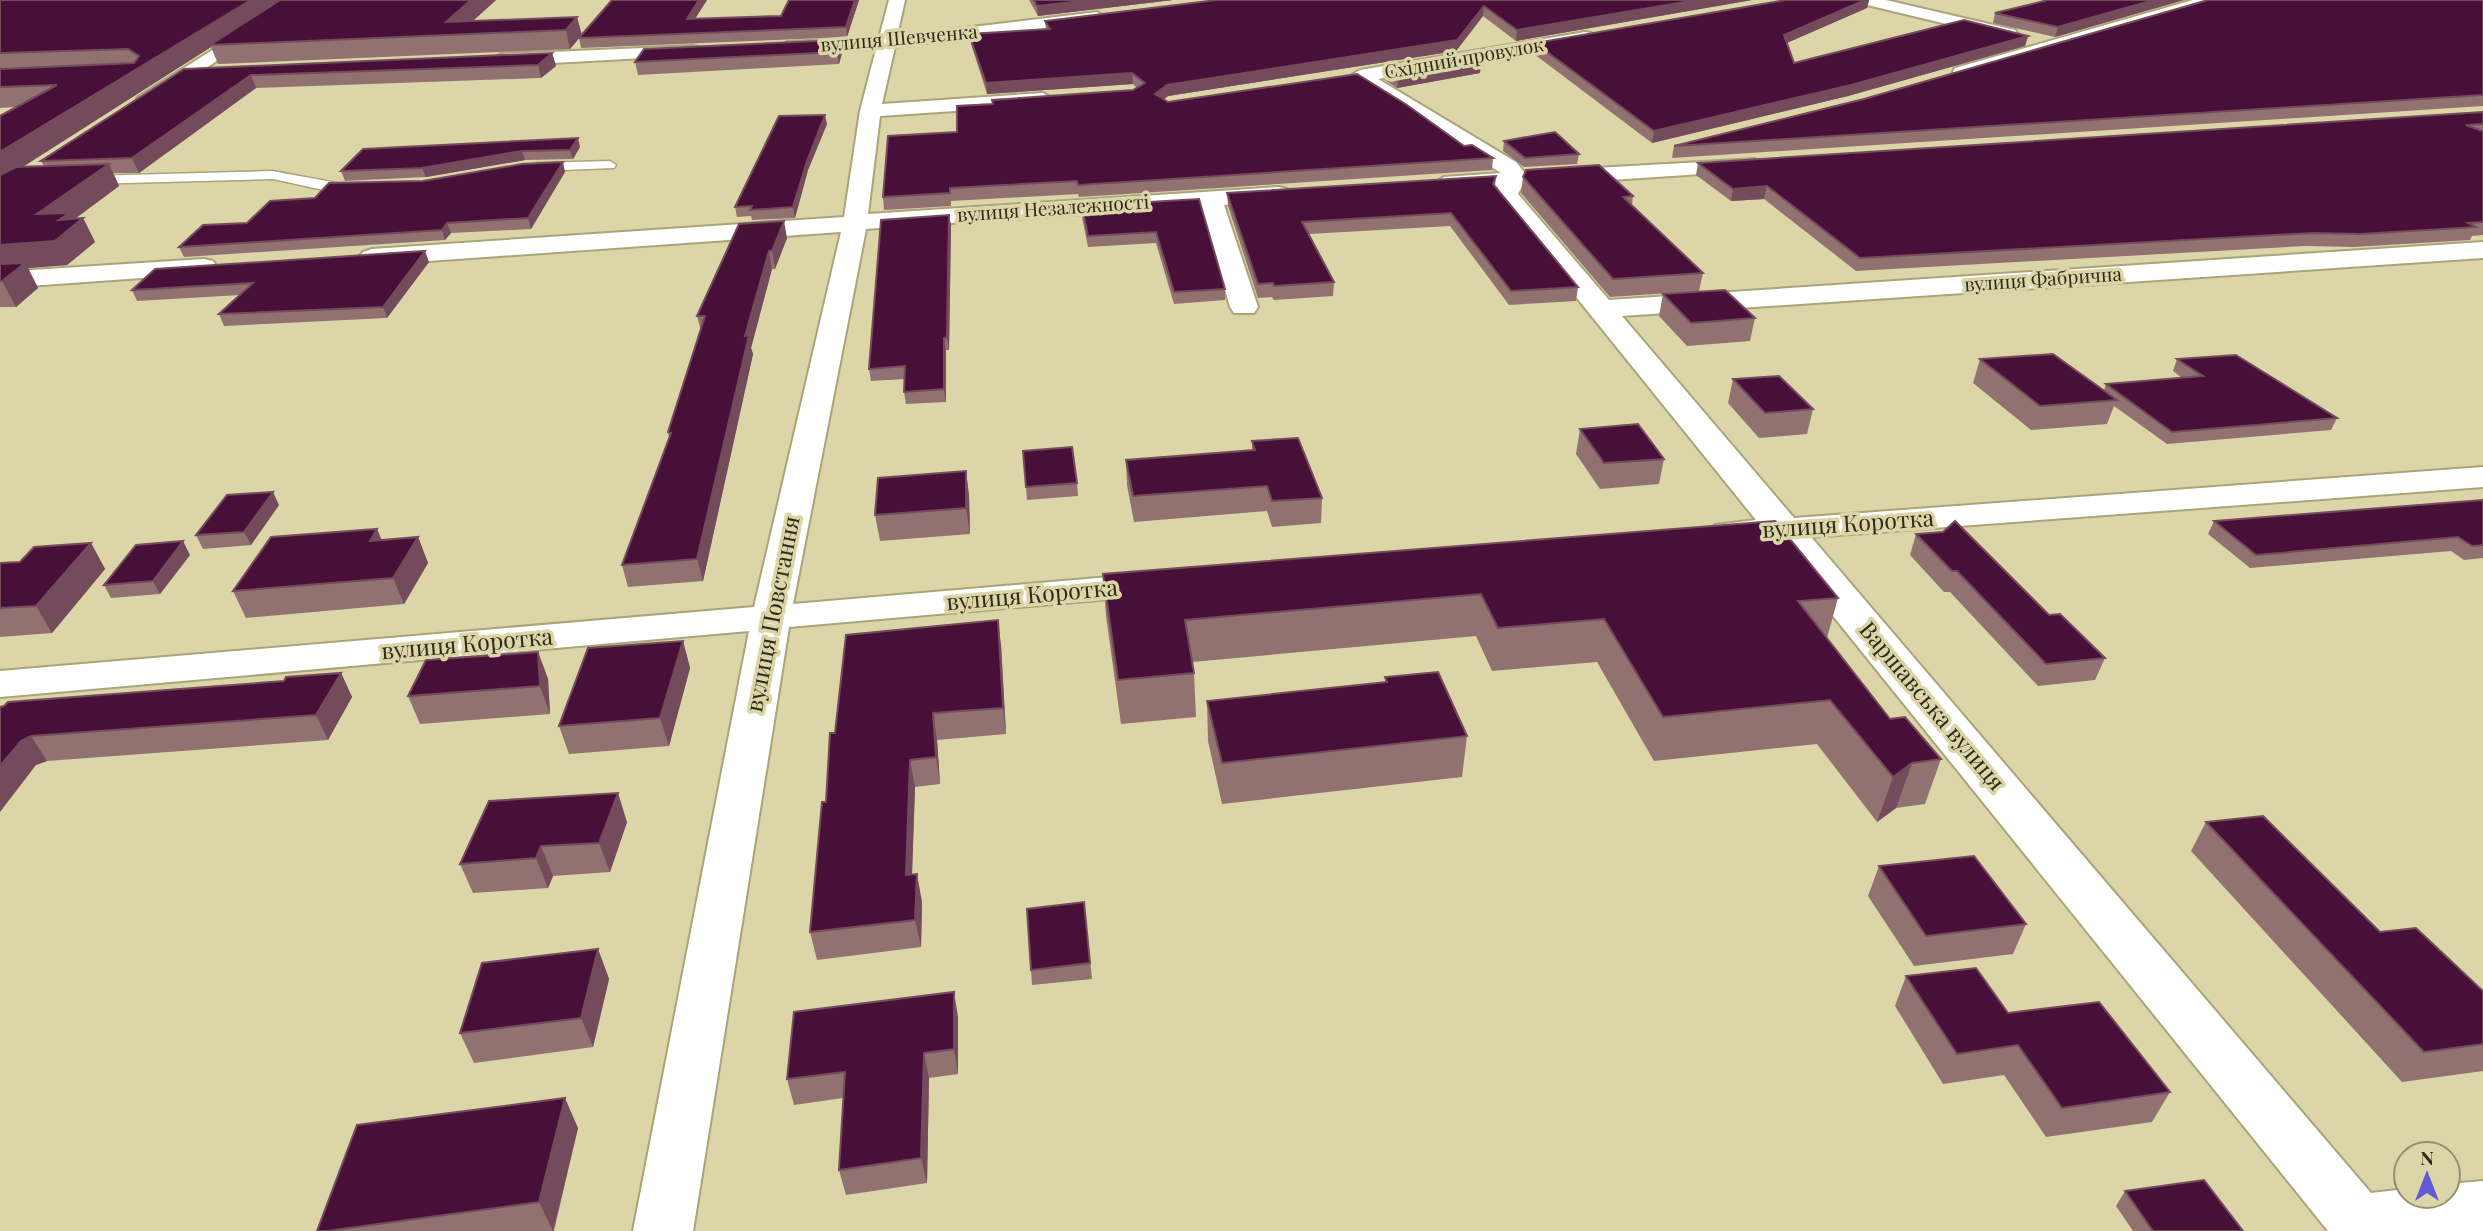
<svg xmlns="http://www.w3.org/2000/svg" width="2483" height="1231" viewBox="0 0 2483 1231" font-family="'Playfair Display',serif">
<style>
.lines{fill:none;stroke-linecap:round;stroke-linejoin:round}
.lane-casing{stroke:#aaa479;stroke-width:3}
.street-casing{stroke:#aaa479;stroke-width:4}
.secondary-casing{stroke:#aaa479;stroke-width:4}
.lane{fill:#fff;fill-rule:evenodd}
.street{fill:#fff;fill-rule:evenodd}
.secondary{fill:#fff;fill-rule:evenodd}
.wall{fill:#927270}
.shaded-wall{fill:#744b5a}
.building{fill:#481039;stroke:#744b5a;stroke-width:2}
.labels{text-anchor:middle;stroke-width:7;stroke-linejoin:round;paint-order:stroke}
.far-street-label{font-size:19px;fill:#2d2b19;stroke:#dbd5a8}
.street-label{font-size:23px;fill:#2d2b19;stroke:#dbd5a8}
</style>
<rect width="100%" height="100%" fill="#dbd5a8"/>
<g class="lines">
<defs>
<g id="lane">
<polygon points="610,161 616,165 614,168 537,171 531,167 537,163"/>
<path d="M273 171C286 174 354 185 358 188L352 192 328 191 273 179 89 184 83 180 89 176Z"/>
</g>
<g id="street">
<polygon points="889,0 905,0 897,36 1097,12 1105,17 1097,22 895,47 882,104 1043,93 1053,99 1043,105 880,116 868,214 1279,187 1287,189 1291,194 1287,199 1279,201 1224,205 1258,307 1254,313 1234,313 1230,307 1201,206 866,229 793,604 1156,573 1169,576 1175,584 1169,592 1156,595 789,627 693,1231 633,1231 749,631 0,697 0,671 754,607 841,232 372,265 363,262 359,257 363,252 372,249 844,217 860,111 876,49 787,52 778,47 787,42 879,38"/>
<polygon points="1857,0 1886,0 2015,30 2018,34 2009,39 1859,3"/>
<polygon points="2193,0 2219,0 2217,3 1969,76 1962,78 1953,72 1955,68"/>
<polygon points="1585,32 1591,33 1594,37 1591,41 1378,79 1516,162 1524,172 1755,159 1758,164 1747,171 1522,186 1518,194 1609,300 2483,242 2483,258 1622,316 1794,518 2483,467 2483,487 1811,537 2371,1193 2406,1189 2406,1196 2448,1196 2448,1184 2483,1181 2483,1231 2328,1231 1772,540 1728,544 1715,541 1710,533 1715,525 1756,520 1498,200 1494,195 1498,187 1444,191 1433,184 1444,177 1501,173 1350,76 1360,70"/>
<polygon points="692,46 698,47 701,51 698,55 501,66 492,60 501,54"/>
<polygon points="204,259 213,261 217,267 213,273 0,288 0,272"/>
</g>
<polygon id="secondary" points="291,0 310,0 154,102 140,102 137,98"/>
</defs>
<use href="#lane" class="lane-casing"/>
<use href="#street" class="street-casing"/>
<use href="#secondary" class="secondary-casing"/>
<use href="#lane" class="lane"/>
<use href="#street" class="street"/>
<use href="#secondary" class="secondary"/>
</g>
<g class="wall">
<polygon points="0,0 496,0 473,21 577,17 581,35 612,0 707,0 695,19 781,16 789,0 859,0 847,37 581,48 579,38 570,49 218,64 211,47 23,167 44,166 41,161 184,69 552,53 556,66 541,78 256,88 139,173 113,173 119,186 75,219 83,218 95,242 67,265 28,268 38,288 16,307 0,307 0,116 15,107 0,108"/>
<polygon points="1029,0 1173,0 1038,16"/>
<polygon points="1217,0 1752,0 1516,41 1483,16 1456,51 1168,96 1164,99 1168,102 1464,146 1493,158 1492,170 1079,197 1078,194 951,201 951,206 884,210 883,197 957,132 992,104 992,100 1133,90 1137,88 1133,84 987,94 971,44 969,34 1046,29 1045,21"/>
<polygon points="1865,0 1869,0 1867,8 1787,43 1794,63 2028,36 2025,46 1848,96 1652,143 1534,54 1535,43"/>
<polygon points="2184,0 2055,37 1993,23 1995,13"/>
<polygon points="2483,0 2483,106 1672,158 1674,146 1864,99"/>
<polygon points="840,40 842,53 839,64 638,75 635,62"/>
<polygon points="1386,72 1480,73 1397,88 1385,80"/>
<polygon points="2483,112 2483,235 2472,236 2470,240 2354,247 2306,246 1856,271 1764,199 1731,201 1696,175 1698,163"/>
<polygon points="827,124 808,170 795,218 752,220 751,216 737,217 735,207"/>
<polygon points="1504,141 1579,154 1577,164 1524,167 1503,151"/>
<polygon points="580,147 573,159 525,160 426,177 345,181 341,171 363,149"/>
<polygon points="565,172 531,229 451,233 445,240 184,257 179,247 315,198 423,181"/>
<polygon points="1496,176 1495,186 1578,287 1576,301 1509,305 1450,226 1309,234 1334,282 1333,296 1274,300 1272,297 1258,298 1228,206 1227,193"/>
<polygon points="1523,177 1633,196 1632,205 1703,273 1699,291 1610,297 1521,193"/>
<polygon points="1199,199 1225,289 1225,300 1174,304 1156,243 1088,247 1082,217 1082,206"/>
<polygon points="949,215 951,226 949,350 946,350 946,402 906,404 904,392 905,379 871,381 869,369"/>
<polygon points="739,224 787,238 775,269 772,269 751,348 753,354 703,581 628,587 622,565 669,437 668,432 701,331 697,316"/>
<polygon points="429,262 387,318 224,326 219,314 240,295 137,301 132,290"/>
<polygon points="1663,294 1755,318 1750,341 1687,346 1659,316"/>
<polygon points="1980,359 2104,390 2106,384 2182,378 2173,371 2177,359 2337,418 2331,430 2167,444 2114,406 2107,424 2031,430 1973,383"/>
<polygon points="1733,379 1813,409 1807,434 1759,438 1728,403"/>
<polygon points="1580,429 1664,459 1659,484 1600,489 1576,454"/>
<polygon points="1252,441 1322,498 1321,523 1272,527 1267,511 1134,522 1127,485 1126,460 1252,450"/>
<polygon points="1023,451 1077,483 1078,496 1027,500"/>
<polygon points="966,471 969,496 970,534 880,541 875,515"/>
<polygon points="2483,500 2483,558 2464,560 2451,551 2250,568 2208,534 2214,521"/>
<polygon points="279,505 251,545 203,549 196,535"/>
<polygon points="377,529 381,540 418,537 428,563 404,604 246,618 233,591"/>
<polygon points="1916,534 2049,615 2105,658 2095,680 2038,686 1950,592 1944,592 1910,555"/>
<polygon points="91,543 105,569 52,633 0,637 0,563 20,562"/>
<polygon points="190,555 160,594 111,598 104,585"/>
<polygon points="1103,574 1838,598 1827,638 1890,719 1941,759 1925,804 1896,808 1877,822 1817,744 1654,761 1597,662 1492,671 1476,636 1192,662 1194,673 1196,717 1121,724 1106,616"/>
<polygon points="683,641 690,668 669,746 569,754 559,726"/>
<polygon points="1001,645 1006,734 937,740 940,784 915,787 912,875 922,902 921,947 817,960 810,932 826,802"/>
<polygon points="538,652 548,679 550,714 420,724 408,696"/>
<polygon points="341,673 352,697 328,740 47,761 36,765 0,707 284,681"/>
<polygon points="1385,677 1467,736 1462,777 1222,804 1208,741 1207,701 1385,682"/>
<polygon points="627,822 610,872 553,876 548,888 473,893 460,864"/>
<polygon points="2206,822 2380,932 2483,991 2483,1071 2402,1082 2191,851"/>
<polygon points="1879,866 2026,924 2013,954 1914,966 1868,896"/>
<polygon points="1084,902 1092,979 1032,985 1031,970"/>
<polygon points="598,949 609,979 593,1047 474,1063 460,1033"/>
<polygon points="1906,976 2008,1013 2170,1092 2152,1122 2046,1137 2004,1075 1943,1084 1895,1006"/>
<polygon points="958,1017 958,1074 929,1078 927,1183 846,1195 839,1170 843,1098 794,1105 787,1079"/>
<polygon points="578,1128 554,1231 317,1231"/>
<polygon points="2125,1191 2243,1231 2133,1231 2116,1206"/>
</g>
<g class="shaded-wall">
<polygon points="251,0 286,0 210,45 211,47 0,181 0,152"/>
<polygon points="471,0 496,0 457,35 446,22"/>
<polygon points="699,0 707,0 689,28 687,19"/>
<polygon points="855,0 859,0 847,37 846,27"/>
<polygon points="1091,0 1173,0 1038,16 1037,6"/>
<polygon points="1697,0 1752,0 1516,41 1517,30"/>
<polygon points="1865,0 1869,0 1867,8 1782,45 1784,35"/>
<polygon points="2154,0 2184,0 2055,37 2058,27"/>
<polygon points="1484,6 1483,16 1456,51 1168,96 1156,106 1155,94 1167,85"/>
<polygon points="577,17 582,35 570,49 566,30"/>
<polygon points="2028,36 2025,46 1848,96 1652,143 1654,131"/>
<polygon points="840,40 842,53 839,64 837,52"/>
<polygon points="552,53 556,66 541,78 538,65"/>
<polygon points="1481,64 1480,73 1397,88 1398,79"/>
<polygon points="1132,73 1133,84 987,94 986,83"/>
<polygon points="251,75 256,88 139,173 132,158"/>
<polygon points="825,115 827,124 808,170 795,218 793,207 807,161"/>
<polygon points="578,138 580,147 573,159 570,150"/>
<polygon points="522,151 525,160 426,177 422,168"/>
<polygon points="563,162 565,172 531,229 528,218"/>
<polygon points="109,164 119,186 73,220 83,218 95,242 67,265 28,268 38,288 16,307 2,281 0,270 0,245 37,214"/>
<polygon points="1767,186 1764,199 1731,201 1733,189"/>
<polygon points="949,215 951,226 949,350 947,338"/>
<polygon points="784,221 787,238 775,269 772,251"/>
<polygon points="447,223 451,233 445,240 442,230"/>
<polygon points="425,251 429,262 387,318 383,307"/>
<polygon points="769,251 772,269 751,348 753,354 703,581 697,559 745,336"/>
<polygon points="944,338 946,350 946,402 944,389"/>
<polygon points="966,471 969,496 970,534 966,508"/>
<polygon points="273,492 279,505 251,545 244,532"/>
<polygon points="377,529 388,555 370,541"/>
<polygon points="418,537 428,563 404,604 393,578"/>
<polygon points="183,541 190,555 160,594 153,581"/>
<polygon points="91,543 105,569 52,633 36,606"/>
<polygon points="998,620 1001,645 1006,734 1003,708"/>
<polygon points="683,641 690,668 669,746 660,718"/>
<polygon points="538,652 548,679 550,714 540,686"/>
<polygon points="341,673 352,697 328,740 316,715"/>
<polygon points="933,713 937,740 940,784 936,757"/>
<polygon points="31,736 47,761 36,765 0,812 0,766 21,741"/>
<polygon points="910,760 915,787 911,903 906,875"/>
<polygon points="1912,763 1896,808 1877,822 1893,777"/>
<polygon points="618,793 627,822 610,872 599,843"/>
<polygon points="541,846 553,876 548,888 536,858"/>
<polygon points="917,874 922,902 921,947 915,920"/>
<polygon points="598,949 609,979 593,1047 581,1018"/>
<polygon points="954,992 958,1017 958,1074 954,1049"/>
<polygon points="924,1053 929,1078 927,1183 921,1158"/>
<polygon points="565,1098 578,1128 553,1231 539,1202"/>
</g>
<g class="building">
<polygon points="0,0 251,0 0,152 0,116 57,85 0,87 0,69 134,63 139,56 128,49 0,53"/>
<polygon points="280,0 471,0 446,22 577,17 566,30 210,45"/>
<polygon points="612,0 699,0 687,19 781,16 789,0 855,0 846,27 579,38"/>
<polygon points="1034,0 1091,0 1037,6"/>
<polygon points="1217,0 1697,0 1517,30 1484,6 1457,40 1167,85 1155,94 1168,102 1357,74 1407,105 1464,146 1472,145 1493,158 1078,185 1077,181 950,188 950,193 883,197 888,136 957,132 957,106 993,104 992,100 1133,90 1145,83 1132,73 986,83 969,34 1050,29 1045,21"/>
<polygon points="1786,0 1865,0 1784,35 1794,63 1964,20 2028,36 1851,85 1654,131 1535,43"/>
<polygon points="2048,0 2154,0 2058,27 1995,13"/>
<polygon points="2208,0 2483,0 2483,95 1674,146 1864,99"/>
<polygon points="840,40 837,52 635,62 644,49"/>
<polygon points="552,53 538,65 251,75 132,158 41,161 184,69"/>
<polygon points="1472,57 1481,64 1398,79 1386,72"/>
<polygon points="2483,112 2483,124 2466,125 2483,131 2483,222 2468,223 2476,227 2360,234 2312,233 1860,258 1767,186 1733,189 1698,163"/>
<polygon points="825,115 807,161 793,207 750,210 752,206 735,207 779,116"/>
<polygon points="1555,132 1579,154 1525,158 1504,141"/>
<polygon points="578,138 570,150 522,151 422,168 341,171 363,149"/>
<polygon points="563,162 528,218 447,223 442,230 179,247 203,225 247,223 270,201 315,198 329,183 423,181 522,164"/>
<polygon points="109,164 37,214 69,213 59,220 83,218 55,241 0,245 0,175 16,167"/>
<polygon points="1599,165 1633,196 1623,197 1703,273 1613,279 1523,177 1526,170"/>
<polygon points="1496,176 1493,184 1578,287 1511,291 1451,213 1302,222 1334,282 1274,286 1273,283 1258,284 1227,193"/>
<polygon points="1199,199 1225,289 1174,292 1156,232 1088,236 1082,206"/>
<polygon points="949,215 947,338 944,338 944,389 904,392 905,366 869,369 881,220"/>
<polygon points="784,221 772,251 769,251 745,336 749,335 697,559 622,565 671,433 668,432 705,316 697,316 739,224"/>
<polygon points="425,251 383,307 219,314 253,283 132,290 155,269"/>
<polygon points="25,263 2,281 0,281 0,264"/>
<polygon points="1725,290 1755,318 1691,323 1663,294"/>
<polygon points="2053,354 2117,400 2040,406 1980,359"/>
<polygon points="2236,355 2337,418 2172,432 2106,384 2203,376 2177,359"/>
<polygon points="1779,376 1813,409 1765,413 1733,379"/>
<polygon points="1638,424 1664,459 1604,463 1580,429"/>
<polygon points="1298,438 1322,498 1272,501 1267,486 1133,496 1126,460 1255,450 1252,441"/>
<polygon points="1072,447 1077,483 1026,487 1023,451"/>
<polygon points="966,471 966,508 875,515 878,478"/>
<polygon points="273,492 244,532 196,535 227,495"/>
<polygon points="2483,500 2483,545 2472,546 2458,537 2256,555 2214,521"/>
<polygon points="1775,521 1838,598 1798,601 1890,719 1905,717 1941,759 1912,763 1893,777 1830,700 1663,717 1604,619 1498,628 1481,594 1185,620 1194,673 1118,680 1103,574"/>
<polygon points="1955,521 2049,615 2060,614 2105,658 2046,664 1957,571 1952,571 1916,534 1943,532"/>
<polygon points="377,529 370,541 418,537 393,578 233,591 271,537"/>
<polygon points="183,541 153,581 104,585 136,545"/>
<polygon points="91,543 36,606 0,608 0,563 20,562 34,547"/>
<polygon points="998,620 1003,708 933,713 936,757 910,760 906,875 917,874 915,920 810,932 822,802 826,802 830,733 835,733 846,635"/>
<polygon points="683,641 660,718 559,726 588,648"/>
<polygon points="538,652 540,686 408,696 426,660"/>
<polygon points="1438,672 1467,736 1222,763 1207,701 1387,682 1385,677"/>
<polygon points="341,673 316,715 31,736 21,741 0,766 0,707 4,706 8,702 284,681 286,677"/>
<polygon points="618,793 599,843 541,846 536,858 460,864 489,801"/>
<polygon points="2263,816 2380,932 2416,928 2483,991 2483,1044 2424,1052 2206,822"/>
<polygon points="1974,856 2026,924 1926,936 1879,866"/>
<polygon points="1084,902 1090,963 1031,970 1027,909"/>
<polygon points="598,949 581,1018 460,1033 482,963"/>
<polygon points="1976,968 2008,1013 2099,1002 2170,1092 2062,1108 2018,1045 1957,1054 1906,976"/>
<polygon points="954,992 954,1049 924,1053 921,1158 839,1170 845,1072 787,1079 794,1012"/>
<polygon points="565,1098 539,1202 327,1231 317,1231 357,1125"/>
<polygon points="2204,1180 2243,1231 2153,1231 2125,1191"/>
</g>
<g class="labels">
<g class="far-street-label">
<text transform="translate(899 38) rotate(-5)" y="7">вулиця Шевченка</text>
<text transform="translate(1464 58) rotate(-10)" y="7">Східний провулок</text>
<text transform="translate(1053 208) rotate(-4)" y="7">вулиця Незалежності</text>
<text transform="translate(2043 279) rotate(-4)" y="7">вулиця Фабрична</text>
</g>
<g class="street-label">
<text transform="translate(1848 524) rotate(-4)" y="8">вулиця Коротка</text>
<text transform="translate(1032 595) rotate(-5)" y="8">вулиця Коротка</text>
<text transform="translate(773 614) rotate(-79)" y="8">вулиця Повстання</text>
<text transform="translate(467 644) rotate(-5)" y="8">вулиця Коротка</text>
<text transform="translate(1932 706) rotate(50)" y="8">Варшавська вулиця</text>
</g>
</g>
<g transform="translate(2427 1175)"><circle r="33" fill="#dbd5a8" stroke="#95916f" stroke-width="2"/>
<path d="M0-5L12 26L0 18L-12 26Z" fill="#605ad3"/>
<text y="-10" font-size="19" font-weight="bold" text-anchor="middle" fill="#2d2b19">N</text>
</g>
</svg>
